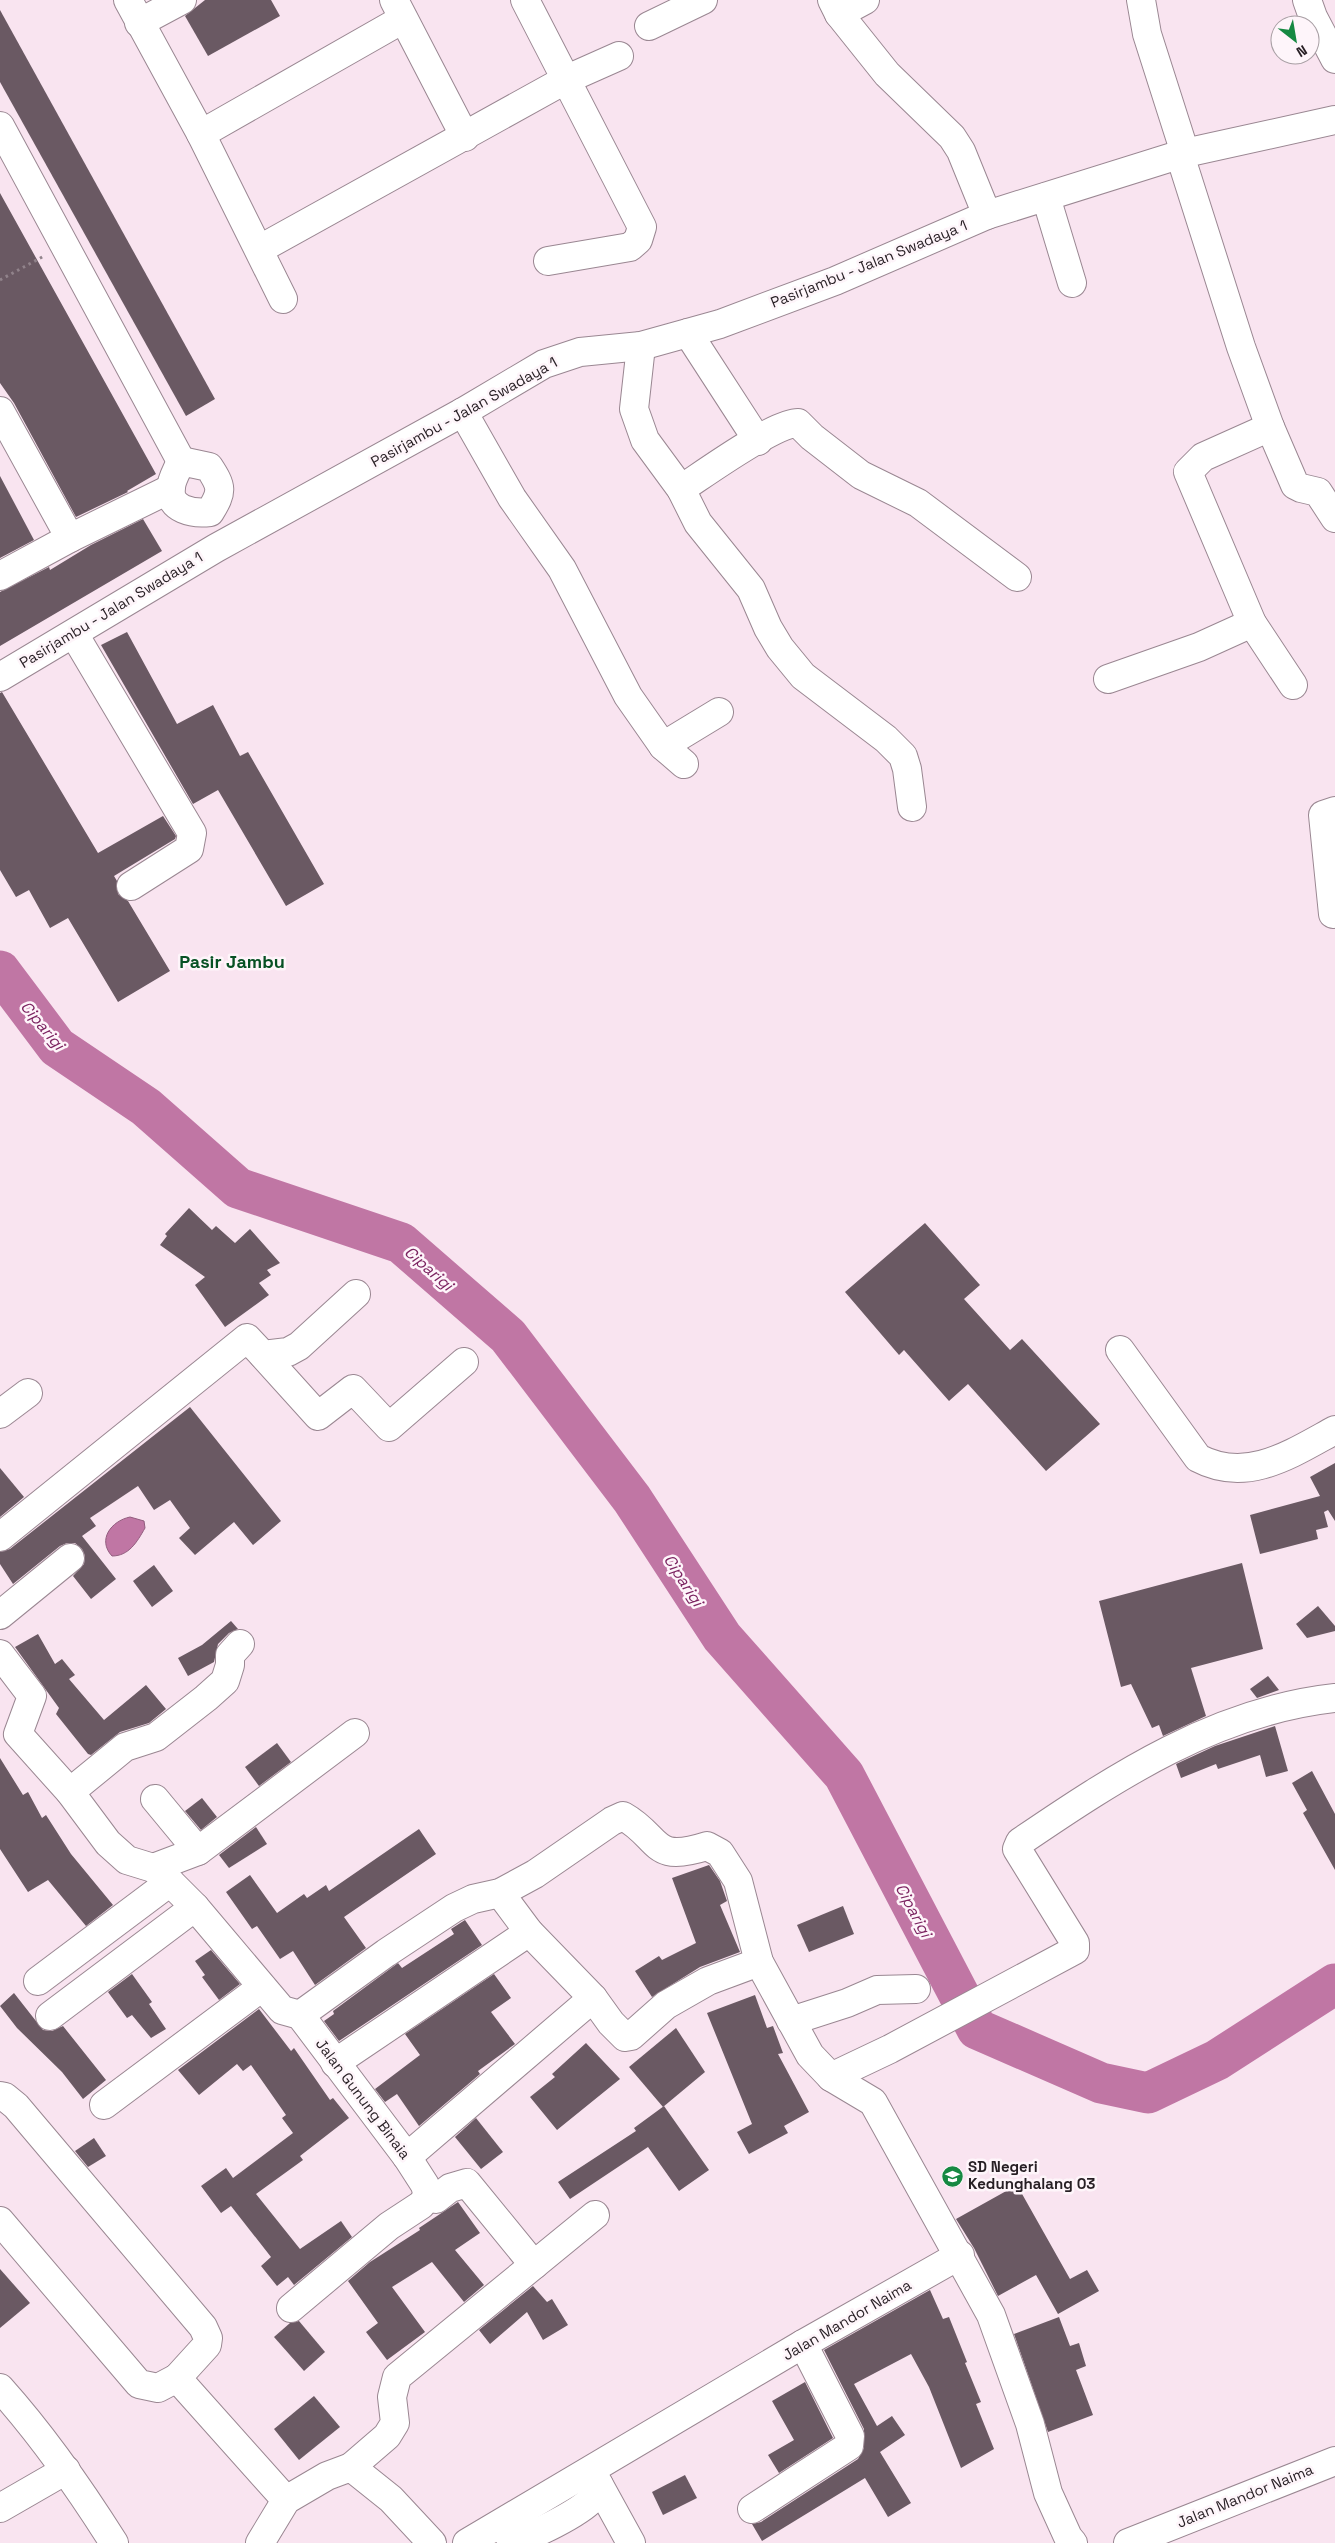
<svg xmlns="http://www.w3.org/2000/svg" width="1335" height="2543" viewBox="0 0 1335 2543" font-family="'Space Grotesk',sans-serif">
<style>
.water{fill:#c076a4;stroke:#925c7e}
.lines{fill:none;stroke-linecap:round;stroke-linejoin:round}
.river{stroke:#c076a4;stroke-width:41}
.building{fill:#6a5963}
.minor-casing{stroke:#9a8792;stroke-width:30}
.major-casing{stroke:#9a8792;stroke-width:30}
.path{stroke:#91838b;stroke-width:3;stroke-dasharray:2.5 4;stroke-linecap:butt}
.minor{stroke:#fff;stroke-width:28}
.major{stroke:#fff;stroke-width:28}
.labels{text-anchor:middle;stroke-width:5;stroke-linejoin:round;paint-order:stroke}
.street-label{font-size:15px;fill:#271f24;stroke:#fef5fa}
.poi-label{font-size:15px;font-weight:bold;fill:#271f24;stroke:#fef5fa;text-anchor:start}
.water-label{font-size:16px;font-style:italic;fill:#7c2461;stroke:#fef5fa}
.quarter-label{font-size:18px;font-weight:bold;fill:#075124;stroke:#fef5fa}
</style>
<rect width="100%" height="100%" fill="#f9e4f0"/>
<path class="water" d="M130 1517 144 1521 145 1528C137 1542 129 1556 112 1556 97 1540 111 1521 130 1517Z"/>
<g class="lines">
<polyline class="river" points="0,971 57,1047 146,1107 238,1188 401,1243 508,1336 632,1499 722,1637 844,1775 977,2029 1101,2083 1148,2093 1217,2060 1335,1984"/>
</g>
<g class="building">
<polygon points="205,0 271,0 280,16 208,56 185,16"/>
<polygon points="0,10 215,399 186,416 0,82"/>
<polygon points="0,193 156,474 127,491 128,492 76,517 14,403 0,383"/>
<polygon points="0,476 34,540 0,558"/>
<polygon points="143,519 162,551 0,646 0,592 49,567 50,570 91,545"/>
<polygon points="127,632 177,724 213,705 240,756 248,752 324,884 286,906 218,790 193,804 101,645"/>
<polygon points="2,692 98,853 163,816 176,836 175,839 114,876 117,881 118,894 128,901 170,971 118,1002 68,918 50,928 29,890 16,897 0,870 0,693"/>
<polygon points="189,1208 212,1230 216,1226 235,1243 250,1229 280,1263 267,1270 271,1275 259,1283 269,1295 225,1327 195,1285 205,1277 160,1245 167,1236 165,1234"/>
<polygon points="925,1223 980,1285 964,1299 1010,1350 1022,1339 1100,1424 1046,1471 968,1384 949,1401 904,1350 899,1355 845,1292"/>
<polygon points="190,1407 281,1521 253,1545 234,1522 195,1555 179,1538 190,1528 170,1500 154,1510 138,1486 90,1518 96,1526 82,1536 116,1579 91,1599 73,1576 84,1564 85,1556 82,1549 75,1543 67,1543 60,1546 13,1584 0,1564 0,1552 10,1549"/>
<polygon points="1335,1463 1335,1521 1328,1510 1324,1512 1328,1527 1316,1530 1318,1539 1260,1554 1250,1515 1320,1496 1310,1477"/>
<polygon points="0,1468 24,1497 0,1517"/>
<polygon points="1242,1563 1263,1649 1191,1668 1206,1716 1163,1736 1159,1725 1152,1728 1131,1684 1121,1687 1099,1601"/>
<polygon points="154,1565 173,1591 152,1607 133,1581"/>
<polygon points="1318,1606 1335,1626 1335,1631 1307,1638 1296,1624"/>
<polygon points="231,1621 238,1629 229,1633 218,1644 214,1662 188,1676 178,1658 202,1645"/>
<polygon points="38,1634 55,1664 62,1659 75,1675 69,1679 104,1720 146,1685 166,1709 149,1723 120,1732 91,1755 88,1754 56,1714 59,1708 15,1647"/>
<polygon points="1268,1676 1279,1690 1257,1698 1250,1689"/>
<polygon points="1275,1726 1288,1771 1266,1777 1260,1755 1218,1769 1216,1764 1181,1778 1176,1764 1215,1746"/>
<polygon points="277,1743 291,1762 259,1786 245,1767"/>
<polygon points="0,1758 23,1795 28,1792 42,1818 46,1815 71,1854 113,1905 86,1926 48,1880 28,1892 0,1849"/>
<polygon points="1312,1771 1335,1814 1335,1870 1303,1813 1307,1810 1292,1783"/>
<polygon points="202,1798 217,1817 201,1830 185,1811"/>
<polygon points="256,1827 267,1844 229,1868 219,1855"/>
<polygon points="419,1829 436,1854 344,1917 366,1948 315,1985 293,1951 280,1959 257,1926 252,1929 226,1892 250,1875 277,1913 304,1894 307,1898 326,1885 329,1891"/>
<polygon points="709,1865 720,1881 727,1901 720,1905 740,1952 700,1967 652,1997 635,1971 659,1956 662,1960 696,1943 672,1878"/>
<polygon points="843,1906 854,1934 809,1952 797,1925"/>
<polygon points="465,1920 482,1945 339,2041 324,2021 334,2014 333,2011 398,1963 402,1968 454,1934 451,1929"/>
<polygon points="211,1950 240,1984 219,2000 202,1977 205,1975 195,1961"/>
<polygon points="132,1974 152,2002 149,2004 166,2029 151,2038 132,2015 127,2018 108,1992"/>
<polygon points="494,1974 511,1998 491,2012 515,2044 478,2071 480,2074 419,2126 397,2094 385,2102 375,2089 420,2055 405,2034"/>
<polygon points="14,1993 43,2030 52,2031 63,2026 106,2080 83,2099 62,2072 17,2028 0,2006"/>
<polygon points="755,1995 767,2028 773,2026 783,2053 778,2054 809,2112 784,2126 788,2133 749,2154 737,2132 752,2124 707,2013"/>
<polygon points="259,2009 291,2051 294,2048 330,2100 333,2098 349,2118 300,2156 303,2160 256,2194 300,2249 341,2221 352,2237 294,2285 288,2277 277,2286 261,2266 271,2257 231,2206 221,2213 201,2186 226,2168 233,2178 293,2133 282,2118 286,2115 251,2065 243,2071 237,2064 199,2095 178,2070"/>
<polygon points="676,2028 705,2072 663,2107 629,2067"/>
<polygon points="586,2043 620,2079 557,2130 530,2097 555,2077 552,2074"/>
<polygon points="664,2106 709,2170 679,2191 648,2147 570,2199 558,2182 636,2131 634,2128"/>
<polygon points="476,2118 503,2152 481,2169 455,2137"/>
<polygon points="94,2138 106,2156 88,2167 75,2151"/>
<polygon points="1017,2185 1070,2279 1087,2270 1099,2291 1058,2314 1036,2275 998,2296 974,2248 956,2219"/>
<polygon points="458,2202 480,2233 455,2250 484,2285 464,2302 432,2262 392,2287 425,2332 387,2360 366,2332 378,2323 348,2281 370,2262 420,2230 419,2228"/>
<polygon points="0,2269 30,2303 0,2328"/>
<polygon points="533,2286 547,2302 552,2299 568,2325 543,2340 527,2312 490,2344 479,2330"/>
<polygon points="930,2290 943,2319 949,2317 967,2362 965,2363 981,2402 976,2404 994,2449 961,2468 929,2387 911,2354 854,2384 877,2426 892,2416 905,2435 880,2452 911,2503 888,2517 865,2478 762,2541 752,2524 761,2522 858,2459 864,2448 864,2429 824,2350"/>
<polygon points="1059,2317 1070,2346 1079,2343 1086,2366 1076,2370 1093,2415 1048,2432 1014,2334"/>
<polygon points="299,2321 325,2352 304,2371 274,2337 290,2323"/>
<polygon points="805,2382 833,2438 779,2473 768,2455 794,2440 772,2401"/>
<polygon points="314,2396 340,2427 299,2460 274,2429"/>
<polygon points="685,2475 697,2498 663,2515 652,2492"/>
</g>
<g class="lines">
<defs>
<g id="minor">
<polyline points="128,0 201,134 283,299"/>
<polyline points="394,0 465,137"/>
<polyline points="525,0 642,227 638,240 630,247 548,261"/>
<polyline points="832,0 839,14 887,74 952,137 961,151 987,215"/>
<polyline points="1141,0 1147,34 1185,153"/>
<polyline points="839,14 865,0"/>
<polyline points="139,23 182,0"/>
<polyline points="649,26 703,0"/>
<polyline points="0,126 181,461"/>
<polyline points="201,134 403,19"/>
<polyline points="1180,155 1241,347 1270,427 1295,485 1301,488 1318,492 1335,518"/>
<polyline points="1046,197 1072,283"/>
<polyline points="260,249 565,80 619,56"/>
<polyline points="688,333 758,441"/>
<polyline points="641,346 634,409 645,440 681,489 698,523 751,589 768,628 780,648 803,676 886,739 903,756 907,769 912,807"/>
<polyline points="0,411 70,538"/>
<polyline points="463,412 512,498 562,569 628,696 663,746 684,764"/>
<polyline points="1270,427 1203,457 1188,472 1252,623 1293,685"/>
<path d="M181 461 209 467C222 487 223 491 210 512 194 514 168 510 171 488 171 480 178 469 181 461Z"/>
<path d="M681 489C704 474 774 423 798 423L812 437 861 475 918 503 1017 577"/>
<polyline points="0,576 70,538 170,489"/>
<polyline points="74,634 192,833 189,849 131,886"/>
<polyline points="0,677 216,548 463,412 544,364 580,352 641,346 720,324 835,281 987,215 1185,153 1335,120"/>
<polyline points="1108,679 1199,647 1252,623"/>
<polyline points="663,746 719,712"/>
<polyline points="1333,914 1323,815 1335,811"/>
<path d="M1120 1350 1198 1458C1247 1484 1291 1454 1335 1430"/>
<polyline points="263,1355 318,1416 353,1389 389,1427 464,1362"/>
<polyline points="0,1414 28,1393"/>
<polyline points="0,1537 247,1338 263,1355 288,1352 299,1346 356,1294"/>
<polyline points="0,1615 70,1558"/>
<polyline points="0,1654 32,1696 18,1734 70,1792 108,1843 127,1860 153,1868 170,1882 195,1907 282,2010 300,2015 407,2157 425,2185 428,2196 421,2205 389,2226 291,2308"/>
<polyline points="70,1792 125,1747 156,1737 206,1698 225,1681 230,1665 230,1655 240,1644"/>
<polyline points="155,1799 198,1851"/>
<polyline points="153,1868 198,1851 355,1733"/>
<polyline points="38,1981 170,1882"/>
<polyline points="593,1998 611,2023 625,2037 631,2036 666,2005 708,1981 759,1962"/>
<path d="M300 2015 386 1953 454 1908 473 1899 500 1893 535 1874 612 1821 623 1816C662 1838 650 1864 707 1846L720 1853 738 1881 759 1962 810 2055 831 2077 873 2102 991 2315 1030 2424 1048 2493 1068 2537 1073 2543"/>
<polyline points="50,2016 195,1907"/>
<polyline points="791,2021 847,2003 877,1990 916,1989"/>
<polyline points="335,2063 529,1932"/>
<path d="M831 2077 890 2049 1075 1950V1943L1017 1849 1020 1842C1117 1776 1216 1711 1335 1698"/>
<polyline points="0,2096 5,2097 16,2106 203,2327 208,2338 207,2345 177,2378"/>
<polyline points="104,2105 262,1987"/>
<polyline points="407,2157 593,1998 529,1932 500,1893"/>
<polyline points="428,2196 436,2199 450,2188 467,2183 534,2265"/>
<polyline points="0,2221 139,2384 158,2388 177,2378 286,2500"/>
<path d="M0 2388C43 2436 80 2489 114 2543"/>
<polyline points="351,2467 387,2436 395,2423 392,2397 397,2377 595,2215"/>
<polyline points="593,2474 631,2543"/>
<polyline points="0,2508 66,2470"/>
<polyline points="752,2509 849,2446 850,2436 803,2344"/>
<path d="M499 2525 514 2540C532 2537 579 2513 592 2499 595 2496 597 2490 599 2485"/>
<polyline points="260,2543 286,2500 327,2476 351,2467 391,2499 432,2543"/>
<polyline points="467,2543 803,2344 960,2255"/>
<polyline points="1128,2543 1335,2461"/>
</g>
<polyline id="major" points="1307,0 1313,17 1335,59"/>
</defs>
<use href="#minor" class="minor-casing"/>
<use href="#major" class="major-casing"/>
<polyline class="path" points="0,280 44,256"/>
<use href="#minor" class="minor"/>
<use href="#major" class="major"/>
</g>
<defs>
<symbol id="school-disc" viewBox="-11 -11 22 22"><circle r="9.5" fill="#168942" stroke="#fef5fa"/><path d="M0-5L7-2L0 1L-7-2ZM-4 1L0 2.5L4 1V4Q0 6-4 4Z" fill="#fff"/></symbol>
</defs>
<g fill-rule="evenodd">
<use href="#school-disc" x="940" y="2164" width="25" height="25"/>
</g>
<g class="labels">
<g class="street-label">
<text transform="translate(869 264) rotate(-22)" y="5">Pasirjambu - Jalan Swadaya 1</text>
<text transform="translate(464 412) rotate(-29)" y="5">Pasirjambu - Jalan Swadaya 1</text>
<text transform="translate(111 610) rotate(-31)" y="5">Pasirjambu - Jalan Swadaya 1</text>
<text transform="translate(363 2099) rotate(53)" y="5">Jalan Gunung Binaia</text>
<text transform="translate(847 2320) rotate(-30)" y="5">Jalan Mandor Naima</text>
<text transform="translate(1245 2496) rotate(-22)" y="5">Jalan Mandor Naima</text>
</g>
<g class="poi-label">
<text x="968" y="2172">SD Negeri<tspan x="968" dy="17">Kedunghalang 03</tspan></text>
</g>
<g class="water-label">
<text transform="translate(43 1025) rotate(50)" y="6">Ciparigi</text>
<text transform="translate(429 1268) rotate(41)" y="6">Ciparigi</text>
<text transform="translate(684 1580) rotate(57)" y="6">Ciparigi</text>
<text transform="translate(914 1910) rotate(62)" y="6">Ciparigi</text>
</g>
<g class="quarter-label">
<text x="232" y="968">Pasir Jambu</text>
</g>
</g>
<g transform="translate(1295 40) rotate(149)"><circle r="24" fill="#fef5fa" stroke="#a89fa4"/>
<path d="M0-4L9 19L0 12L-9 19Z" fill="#168942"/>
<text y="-8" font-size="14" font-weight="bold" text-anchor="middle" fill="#271f24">N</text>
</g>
</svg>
